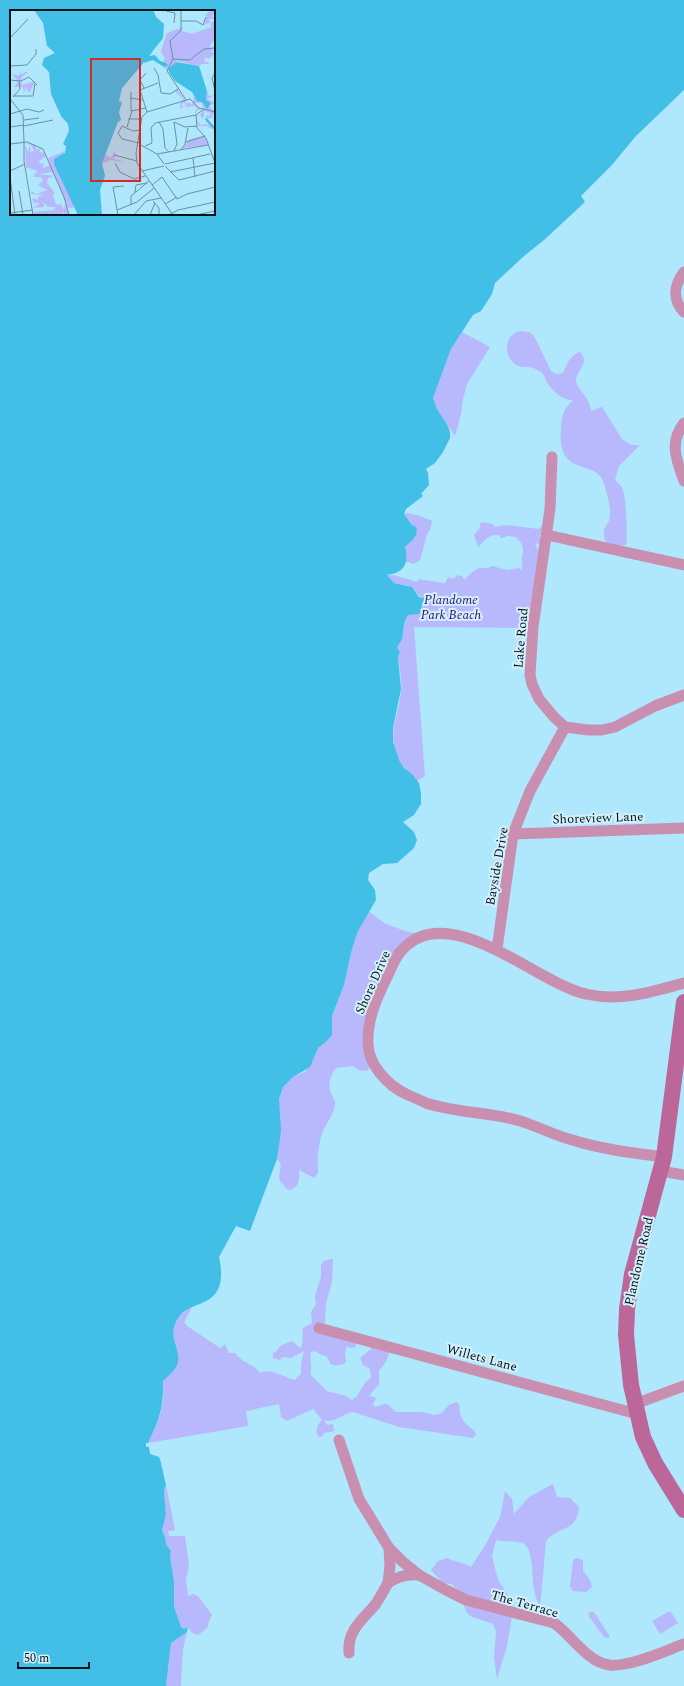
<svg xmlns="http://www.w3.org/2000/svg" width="684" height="1686" viewBox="0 0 684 1686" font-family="Spectral,serif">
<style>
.green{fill:#b8b8fd}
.water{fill:#41bfe7;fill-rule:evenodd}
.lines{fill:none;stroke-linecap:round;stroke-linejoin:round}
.street{stroke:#c98fb1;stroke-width:11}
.secondary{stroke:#bb679a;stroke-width:16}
.labels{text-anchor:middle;stroke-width:4;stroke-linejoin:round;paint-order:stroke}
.park-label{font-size:13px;font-style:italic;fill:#2a1073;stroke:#d4f0fb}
.street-label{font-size:13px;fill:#00131a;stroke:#d4f0fb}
.inset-river{fill:none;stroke:#41bfe7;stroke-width:2}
.inset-road{fill:none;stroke:#6992a2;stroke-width:1}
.view{fill:#d62828;fill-opacity:0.15;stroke:#d62828;stroke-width:2}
.inset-edge{fill:none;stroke:#00131a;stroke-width:2}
</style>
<rect width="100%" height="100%" fill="#afe7fd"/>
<g class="green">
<path d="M520 331 529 332 534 336 551 371 556 374 563 373C566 365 571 354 580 352 591 363 576 370 576 380 577 391 590 396 591 411L602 407 622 439 631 445H640L619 466 615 480C618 483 622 486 623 490 626 500 628 535 626 545L616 546 606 542C599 525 610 528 610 514 611 506 606 491 604 484 600 466 578 470 568 459 558 450 560 427 563 415 564 409 569 405 573 400 562 400 554 392 548 384 545 380 545 376 542 373 530 363 525 370 516 365 503 356 504 335 520 331Z"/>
<polygon points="462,332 490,347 467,384 463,399 461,414 455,436 437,409 433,398 451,349"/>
<polygon points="407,513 420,516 432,521 430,530 427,534 420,560 413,564 409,562 406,563 405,547 411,542 412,525 404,514"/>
<path d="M481 522 493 524 495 527 506 525 539 529 542 525 541 534 539 536 542 538 540 544 535 543 536 547 539 551 537 561 539 562 526 628 414 627 425 776 417 781C411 773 403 768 399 760 386 733 399 717 401 691 402 681 400 668 398 657L400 652 397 648 401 641 406 619 408 615 423 607 426 595 422 598 410 586 394 583 387 575H393L417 582 419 579 443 583H445L448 577 453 579 458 575 462 576 464 580 471 573 479 568H488L492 566 507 570 519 568 521 570 522 569C523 565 521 562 522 558 524 547 524 546 516 537L508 536 501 538 499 535C488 534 484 541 478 547L474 535 479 529Z"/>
<path d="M368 911 386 924 408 932 428 935 413 940 375 1003 369 1069 367 1071 358 1070 353 1066 336 1068C331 1074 328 1083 330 1091 331 1095 335 1099 335 1102 336 1112 327 1122 323 1131 318 1145 317 1158 318 1173L314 1178 299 1170C300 1179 299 1189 288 1190L280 1181 279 1177 281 1164 277 1159 279 1145V1099L283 1087 293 1077 305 1072 318 1048 326 1042 331 1035 332 1016 344 985 352 949 358 931Z"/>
<path d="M331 1259H333V1262L332 1282 326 1303 325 1324 355 1342 356 1347 349 1348 347 1345 345 1353 346 1362C342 1366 335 1366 331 1364 329 1362 329 1359 327 1357 323 1354 319 1355 316 1351L311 1352C309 1360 313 1367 310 1374L327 1391 346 1396 352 1400 357 1396 365 1383 371 1377 370 1369 363 1365 360 1358 372 1348 390 1347C389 1356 386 1364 379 1370V1384L369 1396 375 1397 376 1399 373 1403 374 1407 379 1406 384 1404H387L396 1412H422L434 1415 442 1413 449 1405 456 1402 459 1404C460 1410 459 1415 463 1420 467 1427 474 1428 476 1435L473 1438 399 1427 353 1412C343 1413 335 1424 324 1420L327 1425 333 1424 334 1431 324 1433 322 1437H319C314 1432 318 1424 322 1420L313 1409 287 1421 281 1417 279 1404 246 1411 248 1426 148 1443C159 1420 165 1407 163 1381 170 1374 177 1366 178 1355 178 1350 175 1345 173 1340 170 1324 181 1313 193 1305L184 1322 187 1326 220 1348 225 1344 229 1353H235C243 1364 253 1363 260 1373 271 1368 285 1378 295 1380L301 1373V1364L304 1351 291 1358 283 1357 280 1360 273 1358V1353L277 1351 280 1346 292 1341 300 1348 302 1346 303 1328 312 1323 311 1312 316 1304 315 1296 321 1277V1265L324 1261Z"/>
<path d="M553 1484 557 1497 570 1498 579 1507C577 1533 557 1526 546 1541L540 1608C538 1602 535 1596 534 1590 532 1579 534 1549 523 1543 518 1541 503 1542 496 1540L492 1556 498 1580 510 1598 512 1617 507 1646 497 1679 494 1658 496 1632 493 1624C471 1615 464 1621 463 1594L451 1584 443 1583 431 1570 438 1561 447 1558C455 1562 462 1562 471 1567L486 1544 500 1517 505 1491 512 1499 514 1514 529 1497Z"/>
<polygon points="166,1485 175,1530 168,1531 169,1536 185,1536 189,1566 186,1580 188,1596 193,1594 198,1596 212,1615 209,1621 207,1628 198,1635 192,1633 188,1627 184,1629 181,1627 174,1606 174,1582 170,1556 170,1549 166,1544 165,1537 162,1530 166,1515 164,1490"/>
<polygon points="577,1558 583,1560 583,1571 590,1580 592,1587 586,1592 573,1591 570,1586 573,1562 574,1559"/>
<polygon points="670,1611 678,1623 660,1634 652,1621"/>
<polygon points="590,1612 594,1612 609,1635 609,1638 604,1637 588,1615"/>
<polygon points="187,1632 183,1649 181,1686 166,1686 171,1643"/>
</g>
<path class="water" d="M0 0H684V90L636 136 611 166 581 196 585 202 544 240 524 256 495 283 492 294 487 302 481 311 473 315 451 349 433 398 437 409 448 426 450 432V438L443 452 435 463 426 469 428 473 429 485 421 494 423 496 406 509 404 514 412 525 416 527C419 536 411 542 405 547 409 564 404 573 387 575L394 583 412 587 419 597 423 598 427 594 419 614 408 615C403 622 404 631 402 639 401 642 398 645 397 648L400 652 398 657 401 689 393 728V742L399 760 404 768 412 774 419 783 421 793V804L414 815 403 822 414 832 417 840 414 848 397 863 383 864 369 873 368 880 375 890 376 900 358 931 352 949 344 985 332 1016V1035L326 1042 318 1048 310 1067 293 1077 283 1087 279 1099 281 1131 277 1159 250 1231 236 1226 219 1257C223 1275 223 1294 204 1302 192 1308 185 1307 177 1320 166 1339 183 1349 177 1365 174 1372 168 1376 163 1381 164 1407 159 1420 148 1443H146V1447H149L150 1454 159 1457 160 1459 166 1485 164 1490 166 1515 162 1530 165 1537 166 1544 171 1551 170 1556 174 1582V1606L181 1627 184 1629 188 1627 187 1632 171 1643 166 1686H0ZM11 11H214V214H11Z"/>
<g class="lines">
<g class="street">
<path d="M684 272C674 285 672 300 684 312"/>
<path d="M684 423C669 442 676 459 684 481"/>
<polyline points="552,457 550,509 533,627 530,675 532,684 539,699 554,717 565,727 588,730 602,730 615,727 655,706 684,695"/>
<polyline points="547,535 684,565"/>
<polyline points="513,834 684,828"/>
<polyline points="497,949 513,834 530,791 565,727"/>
<path d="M664 1157C632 1153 600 1149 569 1139 551 1134 535 1125 517 1120 488 1112 456 1113 426 1103 420 1100 413 1097 406 1094 387 1085 368 1064 368 1043 367 1018 378 995 389 973 393 964 396 955 404 948 451 900 538 984 586 994 620 1002 652 992 684 983"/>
<polyline points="661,1171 684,1175"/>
<polyline points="319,1328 637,1414"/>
<polyline points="635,1404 684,1386"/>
<path d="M339 1440 359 1499 389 1548 403 1562 419 1575 446 1590 466 1600 554 1623C568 1633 577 1647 591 1657 596 1661 603 1664 610 1665 630 1667 665 1651 684 1644"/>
<path d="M389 1548 390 1565 388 1583C398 1576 407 1574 419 1575"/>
<path d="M349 1653C347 1631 362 1620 375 1605 380 1598 384 1590 388 1583"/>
</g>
<polyline class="secondary" points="684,1002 664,1157 632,1274 627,1309 626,1335 631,1385 643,1437 655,1463 684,1510"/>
</g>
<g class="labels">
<g class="park-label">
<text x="451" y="604">Plandome<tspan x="451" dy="15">Park Beach</tspan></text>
</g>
<g class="street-label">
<text transform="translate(520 638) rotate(-85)" y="5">Lake Road</text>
<text transform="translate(598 817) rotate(-2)" y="5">Shoreview Lane</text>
<text transform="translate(496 866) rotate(-80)" y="5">Bayside Drive</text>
<text transform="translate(372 982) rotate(-66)" y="5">Shore Drive</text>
<text transform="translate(638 1261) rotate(-77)" y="5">Plandome Road</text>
<text transform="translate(482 1357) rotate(15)" y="5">Willets Lane</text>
<text transform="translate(525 1603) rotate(16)" y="5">The Terrace</text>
</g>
</g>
<g transform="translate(10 10)">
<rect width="205" height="205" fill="#afe7fd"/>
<path d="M200 0 205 2 202 6 205 9H199L200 12H205V29L200 35 201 39 204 40 201 42 205 44 198 49 196 47 194 51 200 54H192L189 56 167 51 157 60 154 57 158 56V53L153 51 155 49 151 41 157 23 173 17 172 21 182 24 201 17V12L194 15 197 5 194 7ZM12 62V65L15 62H18L11 68 12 75 26 71 19 83 16 77 14 83 13 77H4L8 72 2 63 8 66ZM167 79 176 92V96L178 92 182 95 184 87 192 92 197 98 201 93 196 90 197 82 199 86 205 85 197 89 205 93 199 96 205 101 202 106 205 110 202 107 197 109 205 117 202 119 196 116H188L187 110 190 115 196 114 200 117 195 109 197 105 200 106V100L198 103 195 100 193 109 190 105 187 108 193 101 192 93H185L190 100H187L185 104V101L187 99 185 96 176 97 174 92 172 94 173 98H170V96L173 89 165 81ZM195 126 198 135 173 138 180 129ZM15 133 26 135V140L31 138 29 142 35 143 36 146 29 151 30 154 34 153 33 158 40 155 38 148 55 141 53 145 44 151 65 197 58 198 43 162 29 164 44 166 38 168 37 173 45 183 43 185 46 195 51 194 54 199 55 193 59 205H55L53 201V205H23L24 202 44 200 46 197H38L34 193V197L23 198 29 194 27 192 24 194 22 188 28 190V187L34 185 22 184 20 181 27 184 37 180 28 175 33 171V168L31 170V167H23L28 161 16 157 15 135 18 142 20 135 21 143 24 140 21 135ZM105 140 106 147 103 148 107 150 109 147 108 150 115 153 101 150 92 154 94 144 102 149 101 147Z" fill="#b8b8fd"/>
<path d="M24 0H143L146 7 154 14 153 28 139 46 145 45 150 51 157 53 158 56 154 57 143 50 134 53 135 51 112 78 109 91 112 92 109 102 111 110 108 112 92 153 95 166 90 180 92 205H68L44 154V149L55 143 56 136 53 134 59 121 58 114 51 106 41 84 39 62 32 55 34 48 45 43 37 36 33 13ZM166 52 189 56 197 81 196 90 201 93 197 99 192 92 187 91 182 82 165 71 160 64 158 59Z" fill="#41bfe7"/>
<path class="inset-river" d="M196 109 205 119"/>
<path class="inset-road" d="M171 0V20L160 31 163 49 157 61 176 90M156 1 165 3 164 13M171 11H186L193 15 196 7M0 28 18 9M163 49 180 50 194 39 205 38M0 56 17 55 26 44V39M144 58 148 65 151 83 160 84 168 79M205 63 202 68 205 81M0 70 11 71 19 67 27 75M134 78 130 70 136 63M121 82V101L136 98M3 86H23L25 74M3 87 10 79 9 71M120 88 133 90M0 89 13 105 14 132M137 102 130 80 148 73M0 104 17 99 29 102 34 100M186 105 187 118 196 128 205 153M118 109H132M14 110 29 108M149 112 153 119 155 138 159 142M164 112 167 134 164 141M164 112 175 117 187 116M14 116 43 110M0 117 14 115M117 117 122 101M14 132V151L23 205M176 132 195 126M129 133 112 129 108 123 112 116 123 121 131 120M0 134 17 132 33 139 54 187 59 205M129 134 147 144 198 135M135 136 142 133 141 118 145 113 186 105 194 99M171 140 175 134 178 118M147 144 154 154M104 145 127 151M183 148 185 167M105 153 110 162 124 169 135 166M155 154 200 144M155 156 169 170 205 161M0 161 15 154M132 161 154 156M160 162 205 153M0 167 5 205M142 175 152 167 167 189 177 184 205 177M9 181 13 205M125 182 126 175 137 173M143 191 149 198V205M155 194 167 187M121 195V186L139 171M107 200 127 192 144 178M0 203 23 200M108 205 103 177 114 176M124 205 136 191 151 188M140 205 145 193M159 205 168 200 205 192M163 205 127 153 126 143 132 107 137 102 180 89 189 98 205 102M186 205 205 201"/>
<path class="view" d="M81 49H130V171H81Z"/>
<rect width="205" height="205" class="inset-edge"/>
</g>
<path d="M18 1662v6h71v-6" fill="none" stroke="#00131a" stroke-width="2"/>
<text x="24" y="1662" font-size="12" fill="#00131a" stroke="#d4f0fb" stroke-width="3" paint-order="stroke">50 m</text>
</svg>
